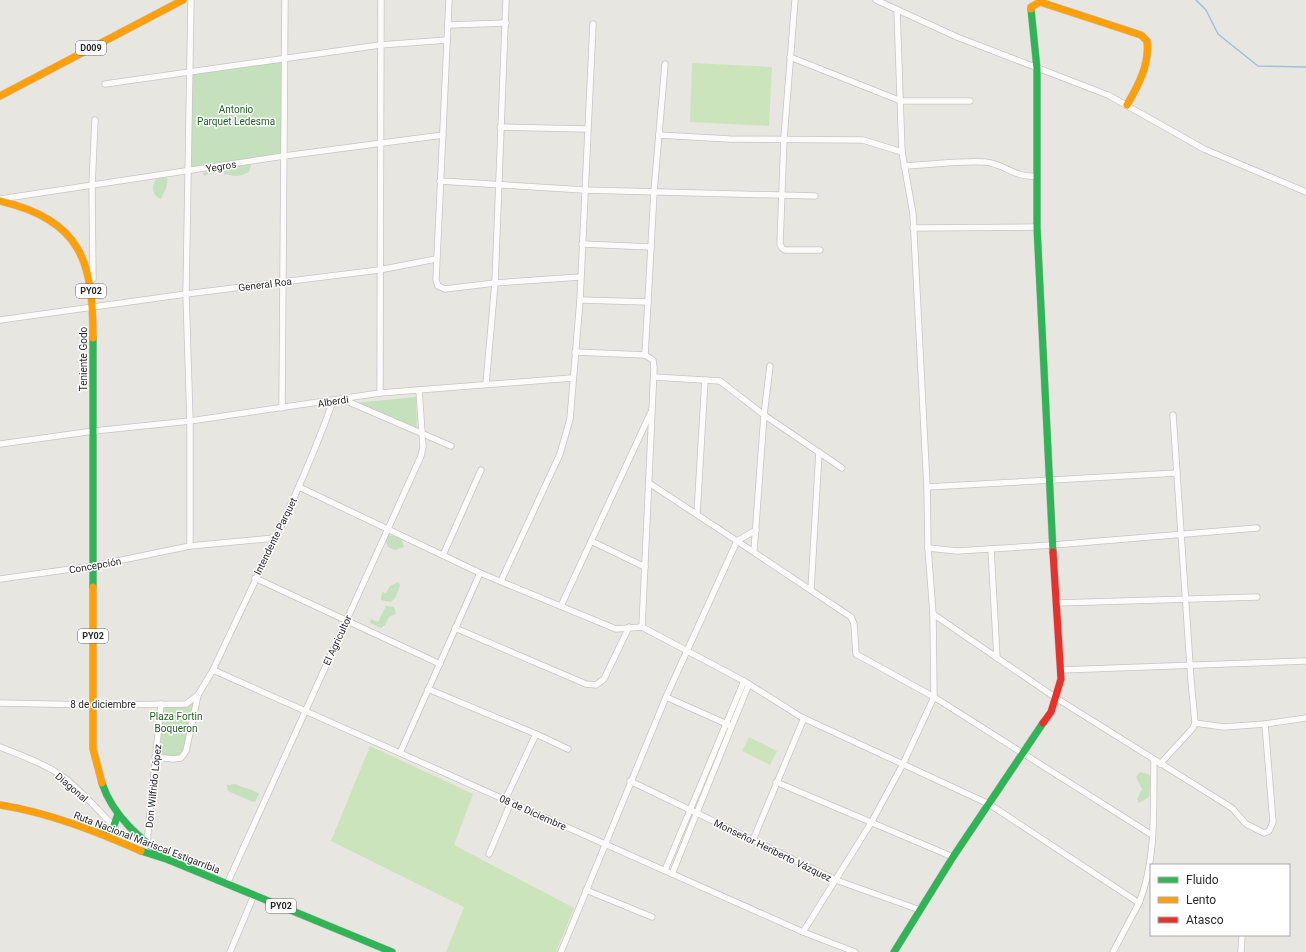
<svg xmlns="http://www.w3.org/2000/svg" width="1306" height="952" viewBox="0 0 1306 952" font-family="Roboto,sans-serif">
<style>
.green{fill:#c4e0bc}
.pitch{fill:#cce4bb}
.lines{fill:none;stroke-linecap:round;stroke-linejoin:round}
.stream{stroke:#9cc0e1;stroke-width:1.5}
.street-casing{stroke:#c6c5c4;stroke-width:7}
.fast-casing{stroke:#c6c5c4;stroke-width:8}
.slow-casing{stroke:#c6c5c4;stroke-width:8}
.jam-casing{stroke:#c6c5c4;stroke-width:8}
.street{stroke:#fcfbfa;stroke-width:5.5}
.fast{stroke:#30b455;stroke-width:7}
.slow{stroke:#ff9f0a;stroke-width:7}
.jam{stroke:#e5322d;stroke-width:7}
.labels{text-anchor:middle;stroke-width:3;stroke-linejoin:round;paint-order:stroke}
.shield{fill:#fff;stroke:#6a6a6a;stroke-width:1}
.shield-label{font-size:9px;font-weight:bold;fill:#2a2a2a}
.park-label{font-size:10px;fill:#216022;stroke:#fff}
.street-label{font-size:10px;fill:#2a2a2a;stroke:#fff}
</style>
<rect width="100%" height="100%" fill="#e8e6e0"/>
<g class="green">
<polygon points="284,60 284,156 187,171 189,72"/>
<path d="M248 164 251 165 249 172C241 176 236 177 227 174L223 175 225 173 223 171 204 175 202 173Z"/>
<path d="M167 177C169 184 164 193 161 199 152 196 151 187 156 179Z"/>
<polygon points="416,397 417,430 355,403"/>
<polygon points="389,535 401,538 404,547 395,550 388,547 386,541"/>
<path d="M399 582 400 586C397 592 397 599 390 602L381 600 382 592 386 593 390 586Z"/>
<polygon points="386,606 394,607 396,614 389,617 385,625 381,628 370,623 371,619 378,622"/>
<polygon points="198,695 186,751 181,758 155,757 161,704 186,704"/>
<polygon points="1140,772 1148,774 1151,777 1149,797 1139,803 1137,799 1142,789 1136,777"/>
<path d="M235 784C243 788 253 789 259 794L255 802H253L228 791 227 785Z"/>
</g>
<g class="pitch">
<polygon points="692,63 772,67 769,126 690,122"/>
<polygon points="749,737 777,751 770,765 742,751"/>
<polygon points="370,746 473,794 454,845 574,908 556,952 446,952 464,907 331,841"/>
</g>
<g class="lines">
<polyline class="stream" points="1196,0 1206,10 1218,34 1258,66 1306,67"/>
<defs>
<g id="street">
<polyline points="449,0 436,280 438,286 445,289 495,283 580,277"/>
<polyline points="795,0 784,138 780,244 782,248 785,250 820,250"/>
<polyline points="876,0 957,37 1108,95 1204,149 1306,192"/>
<polyline points="448,25 506,23"/>
<polyline points="790,57 901,101 970,101"/>
<polyline points="105,84 380,45 447,40"/>
<polyline points="500,127 587,129"/>
<polyline points="659,135 729,139 863,140 902,152"/>
<path d="M904 166C929 165 962 160 985 162 1006 164 1013 178 1037 176"/>
<polyline points="440,181 584,190 815,196"/>
<polyline points="0,199 284,156 443,135"/>
<polyline points="913,228 1037,227"/>
<polyline points="582,244 651,247"/>
<polyline points="93,279 92,185 95,120"/>
<polyline points="580,300 648,302"/>
<polyline points="0,320 186,294 379,270 436,259"/>
<polyline points="575,352 645,355 653,360 654,368 642,627"/>
<polyline points="645,355 654,192 665,64"/>
<polyline points="654,377 720,381 764,415 842,468"/>
<polyline points="486,384 495,283 506,0"/>
<polyline points="380,393 381,0"/>
<polyline points="342,399 451,446"/>
<polyline points="282,408 285,0"/>
<polyline points="0,444 94,431 190,421 380,393 572,378"/>
<polyline points="649,483 737,541 756,530"/>
<polyline points="299,487 480,573 616,629 642,627 744,681 801,717 989,804 1139,903 1113,952"/>
<polyline points="927,487 1177,473"/>
<polyline points="697,514 705,380"/>
<polyline points="591,541 645,567"/>
<polyline points="190,546 190,421 186,294 191,0"/>
<polyline points="928,548 957,551 1053,545 1257,528"/>
<polyline points="991,549 997,658"/>
<polyline points="754,551 764,415 770,366"/>
<polyline points="443,555 481,470"/>
<polyline points="255,578 440,664"/>
<polyline points="0,579 93,566 190,546 274,538"/>
<polyline points="501,581 560,454 570,419 580,300 593,24"/>
<polyline points="811,589 819,452"/>
<polyline points="1057,603 1257,597"/>
<polyline points="561,606 651,412"/>
<polyline points="933,614 1056,698 1232,808 1246,824 1264,833 1269,831 1273,822 1265,724"/>
<polyline points="455,628 586,684 596,685 604,679 629,627"/>
<polyline points="213,670 803,932 855,952"/>
<polyline points="1061,670 1306,661"/>
<polyline points="428,689 536,734 505,800"/>
<polyline points="666,697 729,725"/>
<path d="M0 703 93 705 186 704 198 695 213 670C254 581 300 494 333 401"/>
<polyline points="1195,723 1224,727 1265,724 1306,718"/>
<polyline points="536,734 568,749"/>
<path d="M0 747C20 755 41 762 59 774 80 788 97 810 115 827"/>
<polyline points="400,753 480,573"/>
<polyline points="155,757 173,759 181,758 186,751 198,695"/>
<polyline points="1160,764 1193,728 1195,723 1191,680 1173,415"/>
<polyline points="630,781 836,880 920,910"/>
<polyline points="776,782 953,857"/>
<polyline points="753,840 804,718"/>
<polyline points="147,843 161,704"/>
<polyline points="489,854 511,802"/>
<polyline points="665,870 744,681"/>
<polyline points="672,874 749,684"/>
<polyline points="227,884 421,456 423,447 419,390"/>
<polyline points="586,890 652,917"/>
<path d="M1139 903C1157 859 1153 806 1154 760"/>
<polyline points="803,932 871,823 903,764 934,697 933,614 928,548 927,487 913,214 902,152 897,10"/>
<polyline points="230,952 254,895"/>
<polyline points="561,952 666,697 737,541 851,617 854,624 856,654 934,697 1152,835"/>
<polyline points="1241,952 1242,935"/>
</g>
<g id="fast">
<polyline points="1031,9 1037,69 1037,227 1053,552"/>
<polyline points="93,338 93,587"/>
<path d="M102 783C113 817 141 839 169 860"/>
<polyline points="102,831 112,831 118,814"/>
<polyline points="141,851 169,860 392,952"/>
<polyline points="894,952 953,857 1043,723"/>
</g>
<g id="slow">
<path d="M1031 9V7L1040 2 1141 35 1147 41C1150 64 1138 86 1127 105"/>
<polyline points="0,96 183,0"/>
<path d="M0 201C82 221 93 261 93 338"/>
<polyline points="93,587 93,749 102,783"/>
<path d="M0 805C50 813 95 831 141 851"/>
</g>
<polyline id="jam" points="1043,723 1051,712 1061,679 1053,552"/>
</defs>
<use href="#street" class="street-casing"/>
<use href="#fast" class="fast-casing"/>
<use href="#slow" class="slow-casing"/>
<use href="#jam" class="jam-casing"/>
<use href="#street" class="street"/>
<use href="#fast" class="fast"/>
<use href="#slow" class="slow"/>
<use href="#jam" class="jam"/>
</g>
<g class="labels">
<g class="shield">
<rect x="76" y="41" width="30" height="14" rx="3"/>
<rect x="76" y="284" width="30" height="14" rx="3"/>
<rect x="78" y="629" width="30" height="14" rx="3"/>
<rect x="266" y="899" width="30" height="14" rx="3"/>
</g>
<g class="shield-label">
<text x="91" y="51">D009</text>
<text x="91" y="294">PY02</text>
<text x="93" y="639">PY02</text>
<text x="281" y="909">PY02</text>
</g>
<g class="park-label">
<text x="236" y="113">Antonio<tspan x="236" dy="12">Parquet Ledesma</tspan></text>
<text x="176" y="720">Plaza Fortin<tspan x="176" dy="12">Boqueron</tspan></text>
</g>
<g class="street-label">
<text transform="translate(221 166) rotate(-9)" y="4">Yegros</text>
<text transform="translate(265 284) rotate(-7)" y="4">General Roa</text>
<text transform="translate(83 359) rotate(-90)" y="4">Teniente Godo</text>
<text transform="translate(333 401) rotate(-9)" y="4">Alberdi</text>
<text transform="translate(275 536) rotate(-64)" y="4">Intendente Parquet</text>
<text transform="translate(95 565) rotate(-10)" y="4">Concepción</text>
<text transform="translate(337 640) rotate(-65)" y="4">El Agricultor</text>
<text x="103" y="708">8 de diciembre</text>
<text transform="translate(153 786) rotate(-84)" y="4">Don Wilfrido López</text>
<text transform="translate(72 787) rotate(41)" y="4">Diagonal</text>
<text transform="translate(533 812) rotate(24)" y="4">08 de Diciembre</text>
<text transform="translate(147 842) rotate(21)" y="4">Ruta Nacional Mariscal Estigarribia</text>
<text transform="translate(773 850) rotate(26)" y="4">Monseñor Heriberto Vázquez</text>
</g>
</g>
<rect x="1150" y="864" width="140" height="72" fill="#ffffff" stroke="#aaaaaa"/>
<rect x="1158" y="877" width="20" height="6" fill="#30b455" stroke="#aaaaaa"/>
<text x="1186" y="884" font-size="12" fill="#2a2a2a">Fluido</text>
<rect x="1158" y="897" width="20" height="6" fill="#ff9f0a" stroke="#aaaaaa"/>
<text x="1186" y="904" font-size="12" fill="#2a2a2a">Lento</text>
<rect x="1158" y="917" width="20" height="6" fill="#e5322d" stroke="#aaaaaa"/>
<text x="1186" y="924" font-size="12" fill="#2a2a2a">Atasco</text>
</svg>
